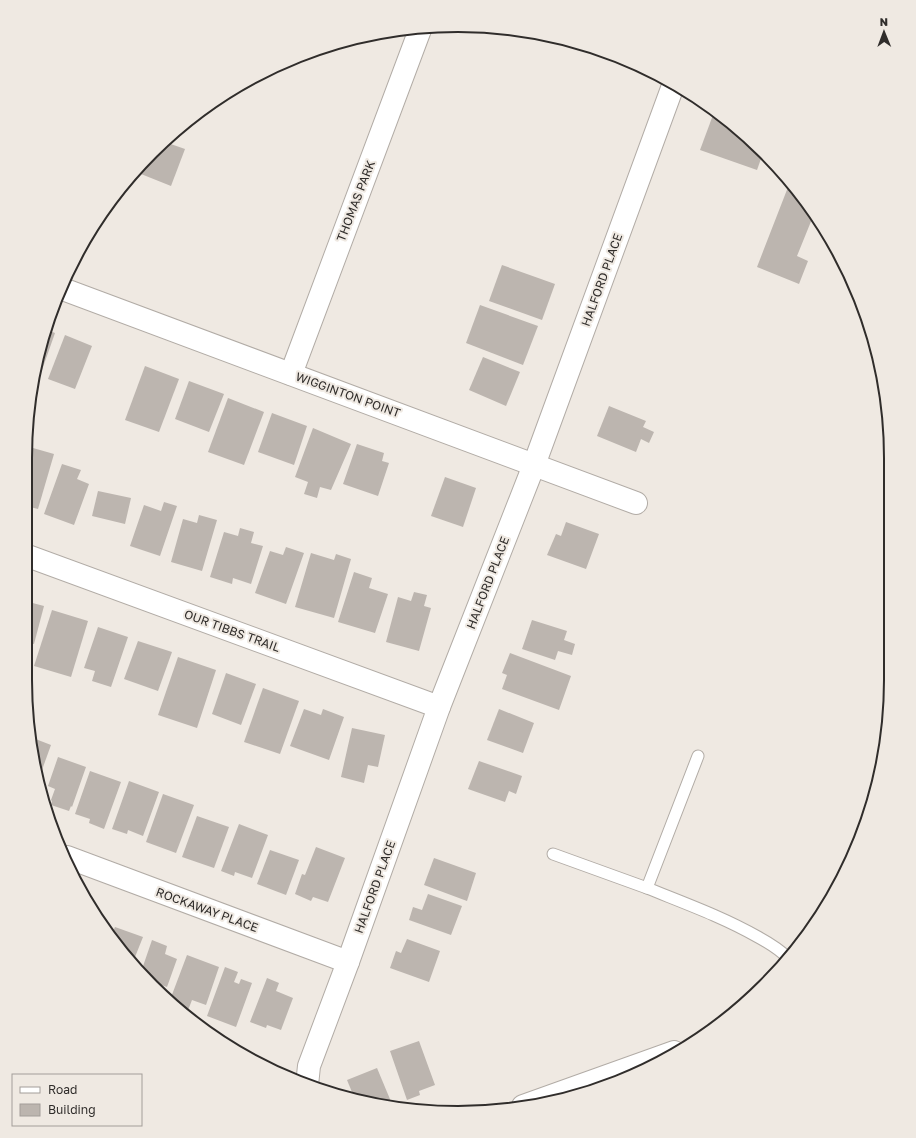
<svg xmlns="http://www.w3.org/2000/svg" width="916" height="1138" viewBox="0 0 916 1138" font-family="'Golos Text',sans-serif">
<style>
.building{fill:#bcb5af}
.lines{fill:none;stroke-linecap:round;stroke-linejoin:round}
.lane-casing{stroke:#b2aca6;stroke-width:13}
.street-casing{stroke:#b2aca6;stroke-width:24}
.lane{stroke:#fff;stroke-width:11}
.street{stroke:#fff;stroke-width:22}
.labels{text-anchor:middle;stroke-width:4;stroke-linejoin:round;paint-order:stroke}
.street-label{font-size:12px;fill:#302d2b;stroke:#efe9e2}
.rim{fill:none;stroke:#302d2b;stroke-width:2}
</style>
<rect width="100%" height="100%" fill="#efe9e2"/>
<g class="building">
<polygon points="713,115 726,120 743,132 763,153 757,170 700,150"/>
<polygon points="165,142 185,149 171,186 136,172 137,168"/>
<polygon points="790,182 801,194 814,214 797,256 808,261 799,284 757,267"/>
<polygon points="502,265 555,284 542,320 489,301"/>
<polygon points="480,305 538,326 523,365 466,343"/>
<polygon points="45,329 55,333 42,370 36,368 40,346"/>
<polygon points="65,335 92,346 75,389 48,379"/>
<polygon points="483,357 520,372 506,406 469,390"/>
<polygon points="145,366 179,379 159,432 125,420"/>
<polygon points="189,381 224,394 209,432 175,419"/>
<polygon points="228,398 264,412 244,465 208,452"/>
<polygon points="609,406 646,421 643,427 654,432 649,443 641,439 636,452 597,436"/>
<polygon points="272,413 307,426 294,465 258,452"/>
<polygon points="313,428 351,444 331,490 320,487 317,498 304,494 308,482 295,477"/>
<polygon points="357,444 384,453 382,461 389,463 378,496 343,484"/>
<polygon points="26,446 54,454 38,509 26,506"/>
<polygon points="62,464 81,470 77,479 89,484 74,525 44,514"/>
<polygon points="445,477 476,488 463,527 431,516"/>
<polygon points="98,491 131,498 125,524 92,516"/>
<polygon points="164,502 177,506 160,556 130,546 144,505 161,511"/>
<polygon points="199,515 217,520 202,571 171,562 183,519 197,523"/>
<polygon points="566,522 599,534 586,569 547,555 556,534 561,536"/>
<polygon points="240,528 254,532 251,543 263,546 251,584 233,578 232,584 210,577 224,532 238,536"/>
<polygon points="286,547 304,553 286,604 255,593 270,551 283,555"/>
<polygon points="311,553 334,560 336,554 351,559 334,618 295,607"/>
<polygon points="354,572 372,578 369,588 388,594 375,633 338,622"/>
<polygon points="414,592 427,595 424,606 431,608 419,651 386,642 398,597 411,601"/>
<polygon points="25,601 44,606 34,644 25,642"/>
<polygon points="52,610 88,621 71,677 34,666"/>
<polygon points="532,620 567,631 564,640 575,644 572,655 558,651 555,660 522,649"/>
<polygon points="98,627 128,637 111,687 92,681 95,671 84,668"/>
<polygon points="138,641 172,652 158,691 124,679"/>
<polygon points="510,653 571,676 559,710 502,689 507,675 502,673"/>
<polygon points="178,657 216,670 197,728 158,715"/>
<polygon points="226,673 256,684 241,725 212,714"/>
<polygon points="263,688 299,701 280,754 244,742"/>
<polygon points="304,709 321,715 323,709 344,717 329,760 290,746"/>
<polygon points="499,709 534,723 523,753 487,740"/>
<polygon points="352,728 385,735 378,767 368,765 364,783 341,777"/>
<polygon points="33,738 51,745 38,781"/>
<polygon points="58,757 86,767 72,807 71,806 69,811 51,805 52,801 51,800 55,789 48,786"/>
<polygon points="479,761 522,776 516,794 509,791 505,802 468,789"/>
<polygon points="90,771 121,782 104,829 89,823 90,819 75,814"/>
<polygon points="129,781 159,792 143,836 128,830 127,834 112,829"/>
<polygon points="163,794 194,805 176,853 146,842"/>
<polygon points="197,816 229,827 214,868 182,857"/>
<polygon points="239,824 268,835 252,878 235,872 234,876 221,871"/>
<polygon points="316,847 345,858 328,902 313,897 311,901 295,894 302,874 305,875"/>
<polygon points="270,850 299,860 286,895 257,884"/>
<polygon points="434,858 476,873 467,901 424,885"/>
<polygon points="428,894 462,906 451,935 409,920 413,907 422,910"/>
<polygon points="115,927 143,937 133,962 112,934"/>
<polygon points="407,939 440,951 429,982 390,968 396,951 401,953"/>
<polygon points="152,940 167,946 165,954 177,959 167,987 147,980 141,972"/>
<polygon points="187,955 219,967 206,1005 192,1000 187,1013 170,1000"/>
<polygon points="225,967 238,972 234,982 239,984 241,979 252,983 236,1027 207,1016"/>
<polygon points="267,978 279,983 276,991 293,998 281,1030 267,1025 266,1028 250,1022"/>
<polygon points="419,1041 435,1085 419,1091 420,1095 407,1100 390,1051"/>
<polygon points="377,1068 392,1104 354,1097 347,1080"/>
</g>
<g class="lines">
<defs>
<g id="lane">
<path d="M698 756 647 888C684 903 723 917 758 937 769 943 779 949 788 958"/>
<polyline points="553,854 647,888"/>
</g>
<g id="street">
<polyline points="60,288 636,503"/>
<polyline points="291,374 421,27"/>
<polyline points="25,555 439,707"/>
<polyline points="67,857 348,962"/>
<polyline points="307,1085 309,1066 348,962 439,707 534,465 674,83"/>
<polyline points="523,1106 674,1052"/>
</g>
</defs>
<use href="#lane" class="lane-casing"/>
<use href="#street" class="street-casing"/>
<use href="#lane" class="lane"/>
<use href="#street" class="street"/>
</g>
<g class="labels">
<g class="street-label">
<text transform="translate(356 201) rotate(-69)" y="4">THOMAS PARK</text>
<text transform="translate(602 280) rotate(-70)" y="4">HALFORD PLACE</text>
<text transform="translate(348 395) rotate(20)" y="4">WIGGINTON POINT</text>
<text transform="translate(488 583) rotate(-69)" y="4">HALFORD PLACE</text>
<text transform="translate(232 631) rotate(20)" y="4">OUR TIBBS TRAIL</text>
<text transform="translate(375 887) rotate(-70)" y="4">HALFORD PLACE</text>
<text transform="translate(207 910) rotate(20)" y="4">ROCKAWAY PLACE</text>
</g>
</g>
<path d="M0 0H916V1138H0ZM458 32H458A426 426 0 0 1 884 458V680A426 426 0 0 1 458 1106H458A426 426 0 0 1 32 680V458A426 426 0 0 1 458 32Z" fill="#efe9e2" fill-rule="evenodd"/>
<path class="rim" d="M458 32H458A426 426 0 0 1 884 458V680A426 426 0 0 1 458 1106H458A426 426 0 0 1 32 680V458A426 426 0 0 1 458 32Z"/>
<rect x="12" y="1074" width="130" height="52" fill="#efe9e2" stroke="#a39e99"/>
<rect x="20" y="1087" width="20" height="6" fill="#ffffff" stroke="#a39e99"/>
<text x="48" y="1094" font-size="12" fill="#302d2b">Road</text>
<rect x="20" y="1104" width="20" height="12" fill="#bcb5af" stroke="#a39e99"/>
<text x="48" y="1114" font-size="12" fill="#302d2b">Building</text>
<g transform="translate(884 32) rotate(359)" stroke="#efe9e2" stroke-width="3" paint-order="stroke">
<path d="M0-3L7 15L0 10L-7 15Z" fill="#302d2b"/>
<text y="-6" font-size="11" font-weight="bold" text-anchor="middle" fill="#302d2b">N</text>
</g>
</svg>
